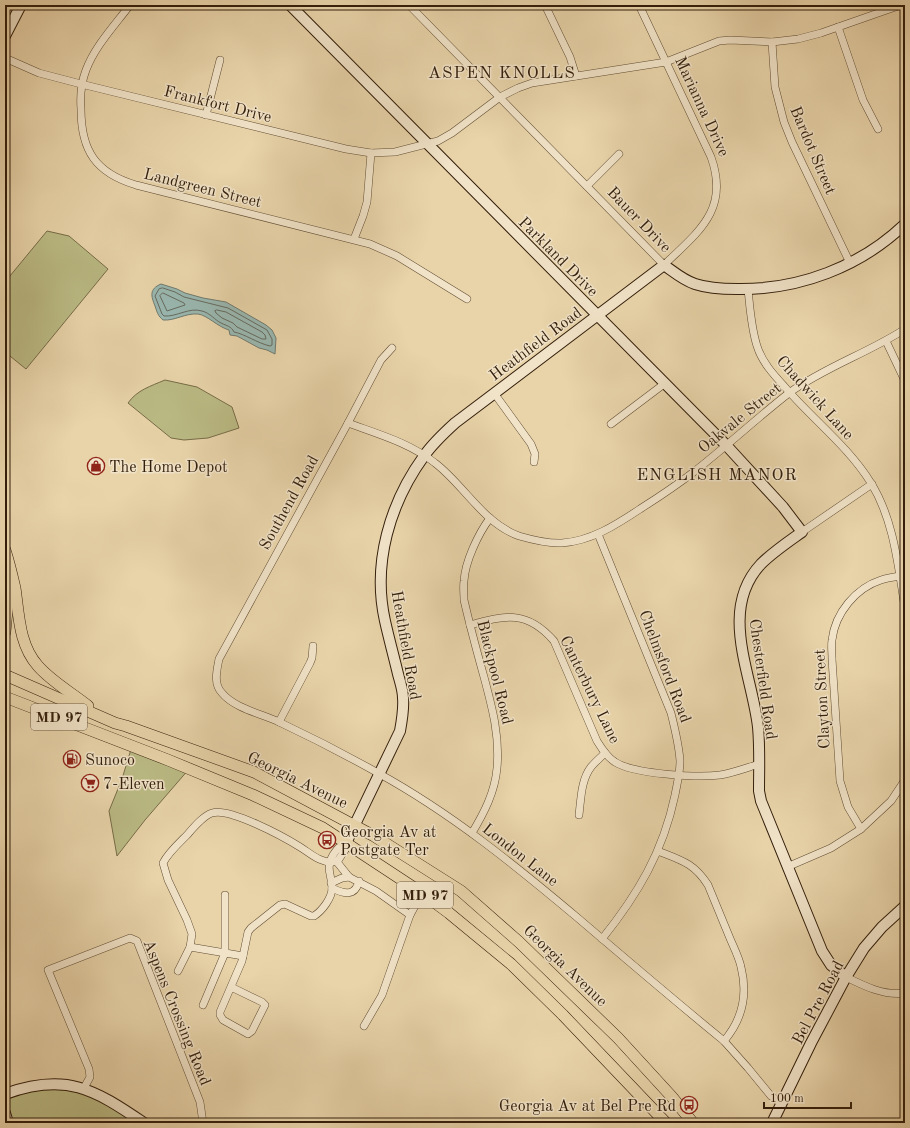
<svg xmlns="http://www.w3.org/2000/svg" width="910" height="1128" viewBox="0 0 910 1128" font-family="'Old Standard TT',serif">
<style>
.green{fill:#bbbb85;stroke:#776c48}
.water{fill:#99b7b0;stroke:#707a6e}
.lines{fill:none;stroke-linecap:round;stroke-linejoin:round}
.shore{stroke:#666a5e;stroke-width:1}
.street-casing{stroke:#604c33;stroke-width:8}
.secondary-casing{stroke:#331e0b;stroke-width:12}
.primary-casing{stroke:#331e0b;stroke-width:12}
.street{stroke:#f1e3c8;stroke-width:7}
.secondary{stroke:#f1e3c8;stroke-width:10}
.primary{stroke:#e9d4aa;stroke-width:11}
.labels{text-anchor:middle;stroke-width:3;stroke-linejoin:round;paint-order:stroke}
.shield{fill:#f1e3c8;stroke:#6c5944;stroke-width:1}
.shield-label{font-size:15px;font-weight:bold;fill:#331e0b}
.street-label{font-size:16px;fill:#331e0b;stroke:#f1e3c8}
.poi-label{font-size:16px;fill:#331e0b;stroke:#f1e3c8;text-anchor:start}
.neighbourhood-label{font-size:17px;letter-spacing:1px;fill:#331e0b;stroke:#f1e3c8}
</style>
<rect width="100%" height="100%" fill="#e9d4aa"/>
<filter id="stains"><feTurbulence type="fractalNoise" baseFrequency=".005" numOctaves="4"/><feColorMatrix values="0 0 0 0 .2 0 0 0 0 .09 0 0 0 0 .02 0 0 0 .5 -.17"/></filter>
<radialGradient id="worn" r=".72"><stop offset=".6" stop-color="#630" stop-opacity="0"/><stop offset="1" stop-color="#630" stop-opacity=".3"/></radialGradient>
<g class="green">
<polygon points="47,231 69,236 108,269 26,369 5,352 5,282"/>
<path d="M165 380 197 387 232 407 239 428 208 438 184 440 171 438 128 403C137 390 151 386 165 380Z"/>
<polygon points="132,746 189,769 145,820 117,856 109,811 122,779"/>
<polygon points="84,1088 144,1123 9,1123 5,1113 5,1094 17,1090"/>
</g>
<path class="water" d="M161 284 177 289 185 293 203 298 226 302 266 325 272 330 276 338 275 354 267 350 259 348 237 336 230 335 229 330C218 327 207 315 198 314 185 313 175 321 163 320 158 316 157 312 155 306 151 296 149 289 161 284Z"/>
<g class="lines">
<g class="shore">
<path d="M163 288 175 292 184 297 228 308 267 330 272 339V345L270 346C257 343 245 334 234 332 231 326 227 326 221 323 215 320 210 313 202 311 189 307 177 317 164 316L162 314 155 296 159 289Z"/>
<polygon points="163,293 184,303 185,305 167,311 160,296"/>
<polygon points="217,310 226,312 262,332 265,335 266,339 262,339 237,327 233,323 222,318 216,313 215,311"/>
</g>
<defs>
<g id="street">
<path d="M130 5C115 25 95 46 86 70 81 83 80 96 81 109 81 151 96 173 136 185L370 244 397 256 467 299"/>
<path d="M409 5 664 265C698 232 730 210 711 157L639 5"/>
<polyline points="545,5 570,57 576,76"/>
<polyline points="838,27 863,100 878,129"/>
<polyline points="772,42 775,87 784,122 792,142 850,263"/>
<polyline points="5,58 39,73 81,84 346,149 371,153 395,152 438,141 452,133 500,97 518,88 532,83 666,62 719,41 730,40 772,42 798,39 821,33 901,5"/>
<polyline points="206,115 220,60"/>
<polyline points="587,186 619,154"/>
<polyline points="354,239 363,216 367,202 371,153"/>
<path d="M748 289C750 308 751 327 757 346 762 362 773 374 784 386 812 419 848 446 871 483 894 520 898 566 905 608"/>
<polyline points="886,341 905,381"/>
<path d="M392 348 381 360 348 423 219 659C217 670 213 684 222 693 234 708 262 714 279 722 313 738 346 755 378 773 451 813 516 866 579 919 627 960 675 1001 724 1041L748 1068 771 1096 782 1104"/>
<polyline points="494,393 531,444 535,454 534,462"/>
<path d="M348 423C378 434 410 443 435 463 464 485 483 523 519 536 533 540 548 544 562 543 591 541 616 525 640 509 659 497 677 485 695 471 727 446 757 418 789 393 825 367 868 353 905 329"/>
<polyline points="611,424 664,384"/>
<polyline points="802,532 872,484"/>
<path d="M598 534 671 713C675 729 679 745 680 761 680 773 677 784 675 795 663 852 638 894 602 939"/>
<path d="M470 625C506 615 527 610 554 641L597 741C602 749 607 757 615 762 633 774 698 778 720 775 733 773 746 768 759 764"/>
<polyline points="279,722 310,663 312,658 313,646"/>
<path d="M579 815C581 799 581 780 591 767 595 762 600 758 605 753"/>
<path d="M861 829 848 807 840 781 832 659C832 652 831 646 832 640 835 613 856 588 881 580 887 578 893 577 900 576"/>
<path d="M472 833C484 813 495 792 497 768 500 736 492 707 484 677 477 652 470 626 464 600 464 594 463 587 464 581 465 562 478 534 490 518"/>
<path d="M658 851C681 860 694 863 708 885 715 902 722 919 729 936 733 946 739 957 741 967 748 995 742 1020 724 1041"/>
<polyline points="337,862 349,877 376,891 410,915"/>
<polyline points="787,867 831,848 861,829 891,801 905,780"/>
<polyline points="331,883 342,878 349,877"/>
<path d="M332 888C344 894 355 897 359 881"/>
<polyline points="190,947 243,956"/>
<path d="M178 971 190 947 192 934 187 920 168 880 163 863C168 853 179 843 187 835 194 827 203 816 212 813 229 807 284 837 300 847 310 853 320 863 333 862"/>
<path d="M846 977C864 986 884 996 905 993"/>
<path d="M231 987 262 1002 265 1005 252 1031 248 1034 223 1020 220 1015V1012L242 961 248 932 251 928 280 905 285 904 311 916H314C322 911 332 898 332 888 332 875 325 869 333 855 337 849 339 846 346 843L345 850 337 862"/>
<polyline points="203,1005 225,953 225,895"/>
<polyline points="364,1026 382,995 410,915 422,893"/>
<polyline points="84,1088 90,1077 89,1069 48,970 130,938 137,941 200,1102 203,1123"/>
<polyline points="878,1123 905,1122"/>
</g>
<g id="secondary">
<path d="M290 5 726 445 783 507 802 532C788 542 773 552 761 564 718 610 752 674 758 727 760 748 759 770 759 791L761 801 822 951 831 965 846 977"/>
<polyline points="5,36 21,5"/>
<path d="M346 843 400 731C402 720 404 709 403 698 403 690 400 682 398 674 394 657 389 639 385 621 372 563 390 503 424 456 433 443 444 433 455 423L664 265C674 272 683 280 695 284 707 288 723 289 737 289 799 290 860 267 905 224"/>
<path d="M5 1094C66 1072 94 1089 144 1123"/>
<polyline points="5,1113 8,1123"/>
<polyline points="772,1123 811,1043 846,977 864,948 882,927 905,906"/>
</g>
<g id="primary">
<path d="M5 550C9 562 12 575 15 588 19 615 19 645 38 666 52 682 72 693 88 706"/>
<polyline points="5,632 8,599 8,584"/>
<polyline points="5,675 115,723 126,726 254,772 374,836 461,891 519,942 618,1038 672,1097 693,1123"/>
<polyline points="5,697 168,760 253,795 323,828 346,843 422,893 449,913 511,964 563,1015 666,1123"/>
</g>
</defs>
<use href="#street" class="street-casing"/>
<use href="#secondary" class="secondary-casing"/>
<use href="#primary" class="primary-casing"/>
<use href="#street" class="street"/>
<use href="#secondary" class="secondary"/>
<use href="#primary" class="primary"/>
</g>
<defs>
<symbol id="shop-ring" viewBox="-11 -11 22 22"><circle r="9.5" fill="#f1e3c8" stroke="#8f2418" stroke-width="1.5"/><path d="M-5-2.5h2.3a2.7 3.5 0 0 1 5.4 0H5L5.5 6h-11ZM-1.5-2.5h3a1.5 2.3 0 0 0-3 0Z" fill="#8f2418"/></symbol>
<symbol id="fuel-ring" viewBox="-11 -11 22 22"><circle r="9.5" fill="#f1e3c8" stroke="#8f2418" stroke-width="1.5"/><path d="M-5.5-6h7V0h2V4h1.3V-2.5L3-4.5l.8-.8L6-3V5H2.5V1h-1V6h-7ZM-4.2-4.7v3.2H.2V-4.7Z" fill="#8f2418"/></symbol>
<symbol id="supermarket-ring" viewBox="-11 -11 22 22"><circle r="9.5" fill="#f1e3c8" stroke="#8f2418" stroke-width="1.5"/><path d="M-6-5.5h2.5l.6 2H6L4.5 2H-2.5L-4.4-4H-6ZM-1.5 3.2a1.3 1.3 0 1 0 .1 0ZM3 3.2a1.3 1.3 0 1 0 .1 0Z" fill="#8f2418"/></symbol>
<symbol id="bus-ring" viewBox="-11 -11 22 22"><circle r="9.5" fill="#f1e3c8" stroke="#8f2418" stroke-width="1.5"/><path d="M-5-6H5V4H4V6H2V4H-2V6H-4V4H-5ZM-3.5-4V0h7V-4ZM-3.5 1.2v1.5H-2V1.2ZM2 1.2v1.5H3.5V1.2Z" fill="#8f2418"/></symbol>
</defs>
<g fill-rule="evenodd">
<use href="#shop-ring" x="86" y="456" width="20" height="20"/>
<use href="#fuel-ring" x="62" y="749" width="20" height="20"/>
<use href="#supermarket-ring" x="80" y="773" width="20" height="20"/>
<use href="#bus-ring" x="317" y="830" width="20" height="20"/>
<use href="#bus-ring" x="679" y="1095" width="20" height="20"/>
</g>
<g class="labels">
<g class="shield">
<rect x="31" y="704" width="56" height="26" rx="3"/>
<rect x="397" y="882" width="56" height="26" rx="3"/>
</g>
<g class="shield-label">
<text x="59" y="722">MD 97</text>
<text x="425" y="900">MD 97</text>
</g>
<g class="street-label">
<text transform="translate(218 103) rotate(14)" y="6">Frankfort Drive</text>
<text transform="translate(703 106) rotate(65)" y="6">Marianna Drive</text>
<text transform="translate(814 150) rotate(67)" y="6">Bardot Street</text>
<text transform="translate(203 187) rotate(14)" y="6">Landgreen Street</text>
<text transform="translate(640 219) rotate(46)" y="6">Bauer Drive</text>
<text transform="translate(559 256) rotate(45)" y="6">Parkland Drive</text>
<text transform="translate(535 343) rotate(-37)" y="6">Heathfield Road</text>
<text transform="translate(816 397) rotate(48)" y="6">Chadwick Lane</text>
<text transform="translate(739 417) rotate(-39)" y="6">Oakvale Street</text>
<text transform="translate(288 502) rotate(-61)" y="6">Southend Road</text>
<text transform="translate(407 645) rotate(80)" y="6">Heathfield Road</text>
<text transform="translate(666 666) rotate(69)" y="6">Chelmsford Road</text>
<text transform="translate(496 672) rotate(76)" y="6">Blackpool Road</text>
<text transform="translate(764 679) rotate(82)" y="6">Chesterfield Road</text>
<text transform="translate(591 689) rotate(64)" y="6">Canterbury Lane</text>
<text transform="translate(821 699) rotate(-93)" y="6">Clayton Street</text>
<text transform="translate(298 779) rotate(26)" y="6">Georgia Avenue</text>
<text transform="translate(521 854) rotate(38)" y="6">London Lane</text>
<text transform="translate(566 965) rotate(44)" y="6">Georgia Avenue</text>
<text transform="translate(817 1002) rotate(-62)" y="6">Bel Pre Road</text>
<text transform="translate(178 1012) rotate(68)" y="6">Aspens Crossing Road</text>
</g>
<g class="poi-label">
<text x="109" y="472">The Home Depot</text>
<text x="85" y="765">Sunoco</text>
<text x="103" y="789">7-Eleven</text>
<text x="340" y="837">Georgia Av at<tspan x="340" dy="18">Postgate Ter</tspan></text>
<text x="676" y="1111" text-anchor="end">Georgia Av at Bel Pre Rd</text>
</g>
<g class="neighbourhood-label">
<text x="502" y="78">ASPEN KNOLLS</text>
<text x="717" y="480">ENGLISH MANOR</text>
</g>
</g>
<rect width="910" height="1128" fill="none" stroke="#e9d4aa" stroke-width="20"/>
<rect x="6" y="6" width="898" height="1116" fill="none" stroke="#331e0b" stroke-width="2"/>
<rect x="10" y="10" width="890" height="1108" fill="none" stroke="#331e0b"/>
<path d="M764 1102v6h87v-6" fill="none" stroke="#331e0b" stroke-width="2"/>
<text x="770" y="1102" font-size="12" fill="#331e0b" stroke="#f1e3c8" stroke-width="3" paint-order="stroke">100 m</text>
<rect width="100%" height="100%" filter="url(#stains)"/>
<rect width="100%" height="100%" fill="url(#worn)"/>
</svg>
